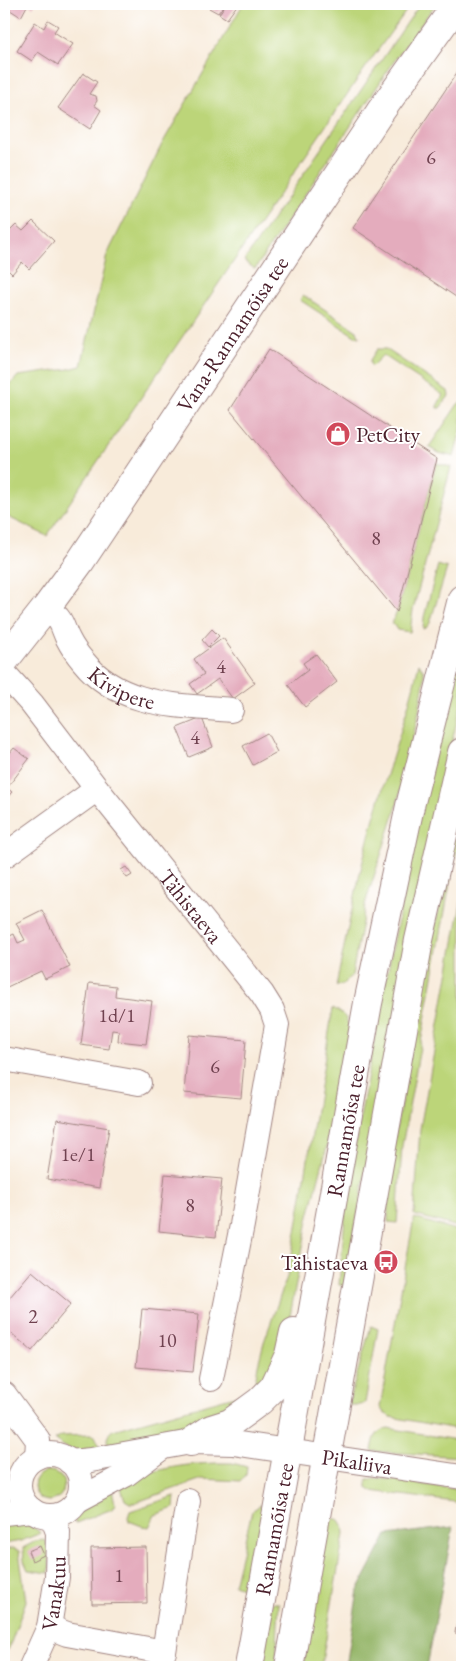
<svg xmlns="http://www.w3.org/2000/svg" width="466" height="1671" viewBox="0 0 466 1671" font-family="'EB Garamond',serif">
<style>
.green{fill:#bcd579;stroke:#837a52}
.forest{fill:#95b669;stroke:#706a4a}
.building{fill:#e4acbd}
.lines{fill:none;stroke-linecap:round;stroke-linejoin:round}
.minor-casing{stroke:#a18582;stroke-width:26}
.tertiary-casing{stroke:#a18582;stroke-width:30}
.secondary-casing{stroke:#a18582;stroke-width:30}
.minor{stroke:#fff;stroke-width:24}
.tertiary{stroke:#fff;stroke-width:28}
.secondary{stroke:#fff;stroke-width:28}
.labels{text-anchor:middle;stroke-width:4;stroke-linejoin:round;paint-order:stroke}
.number-label{font-size:20px;fill:#704250}
.street-label{font-size:22px;fill:#4a1f2b;stroke:#fff}
.poi-label{font-size:22px;fill:#4a1f2b;stroke:#fff;text-anchor:start}
</style>
<rect width="100%" height="100%" fill="#fff"/>
<filter id="ink" filterUnits="userSpaceOnUse"><feTurbulence type="fractalNoise" baseFrequency=".02" numOctaves="2"/><feDisplacementMap in="SourceGraphic" scale="10" xChannelSelector="R" yChannelSelector="G"/><feConvolveMatrix kernelMatrix="1 2 1 2 8 2 1 2 1" color-interpolation-filters="sRGB"/></filter>
<filter id="wash" filterUnits="userSpaceOnUse"><feTurbulence type="fractalNoise" baseFrequency=".0096" numOctaves="4" result="noise"/><feDisplacementMap in="SourceGraphic" scale="20" xChannelSelector="R" yChannelSelector="G"/><feGaussianBlur stdDeviation="1.12" result="paint"/><feColorMatrix in="noise" values="0 0 0 0 0 0 0 0 0 0 0 0 0 0 0 0 0 1.4 0 .05"/><feComposite in="paint" operator="in"/></filter>
<g filter="url(#wash)">
<rect width="100%" height="100%" fill="#f8ebda"/>
<g class="green">
<polygon points="243,4 411,4 361,74 47,536 4,515 4,409 8,398 9,386 18,376 69,369 81,366 107,255 162,144"/>
<polygon points="420,4 436,4 399,54 255,269 244,261"/>
<polygon points="303,295 357,331 360,337 355,336 300,300"/>
<polygon points="377,349 386,349 448,391 449,396 440,408 437,408 437,406 443,395 383,355 372,366 370,364 370,360"/>
<polygon points="462,403 462,426 454,457 439,453 429,447 458,404"/>
<polygon points="436,463 451,467 413,610 410,632 397,630 392,622 397,612"/>
<polygon points="438,565 447,568 430,623 427,627 423,629 424,617"/>
<polygon points="462,644 462,700 431,829 344,1286 339,1285 348,1184 377,1025 420,811"/>
<path d="M419 663 424 672V682L418 716 396 809 366 901 352 975 343 985 336 986C346 937 356 888 368 840 383 781 406 723 419 663Z"/>
<polygon points="462,803 462,829 453,867 402,1146 397,1223 388,1222 388,1172 432,941"/>
<polygon points="462,898 462,1228 414,1215 420,1129"/>
<path d="M333 1008C347 1016 349 1020 349 1036L333 1123 308 1220 287 1332 259 1390 255 1383 258 1365 264 1342 288 1274 296 1232Z"/>
<polygon points="414,1218 462,1232 462,1430 391,1417 384,1413 380,1407"/>
<polygon points="371,1326 378,1329 365,1403 361,1405 348,1405"/>
<path d="M242 1394 247 1396 225 1417 111 1452C107 1443 104 1436 113 1430Z"/>
<path d="M388 1428 462 1441V1457L372 1451C374 1439 375 1431 388 1428Z"/>
<path d="M91 1435 95 1436 99 1445 101 1455C78 1453 73 1453 55 1440L62 1436Z"/>
<path d="M217 1463H232L247 1467 246 1475 241 1481 202 1479 134 1503H130L125 1500 120 1485C150 1469 184 1464 217 1463Z"/>
<circle cx="49" cy="1486" r="15"/>
<polygon points="367,1479 385,1479 462,1490 462,1503 371,1491 367,1488"/>
<path d="M112 1489 115 1504 112 1509 76 1523 74 1522C83 1506 96 1499 112 1489Z"/>
<polygon points="175,1496 174,1508 155,1515 149,1527 142,1526 129,1521 128,1517 130,1511"/>
<polygon points="260,1505 267,1505 242,1588 234,1585 252,1511"/>
<polygon points="329,1517 340,1520 343,1525 344,1534 321,1667 303,1667"/>
<polygon points="15,1519 27,1523 41,1533 21,1541 4,1544 4,1520"/>
<polygon points="45,1540 50,1548 49,1573 28,1570 24,1561 23,1548 36,1541"/>
<polygon points="13,1548 19,1551 26,1601 9,1648 4,1655 4,1643 6,1642 4,1638 4,1550"/>
<polygon points="272,1603 279,1603 276,1667 260,1667"/>
</g>
<polygon class="forest" points="453,1527 427,1667 346,1667 358,1590 387,1535"/>
<g id="blocks">
<g class="building">
<polygon points="4,4 35,4 33,7 28,4 21,17 4,6"/>
<polygon points="212,4 225,4 218,13 209,8"/>
<polygon points="226,4 238,4 227,19 219,14"/>
<polygon points="48,20 58,26 54,32 73,44 58,65 38,52 32,61 17,51 35,22 44,28"/>
<polygon points="462,65 462,301 353,228"/>
<polygon points="83,73 97,82 89,94 96,96 97,101 94,105 101,110 90,129 58,108"/>
<polygon points="33,221 54,241 29,269 22,262 12,274 4,266 4,237 16,225 23,231"/>
<polygon points="269,349 437,459 397,612 230,410"/>
<polygon points="212,629 219,636 208,647 202,640"/>
<polygon points="223,638 255,683 233,699 218,679 197,694 190,684 204,674 194,659"/>
<polygon points="316,654 337,682 305,707 288,685 308,670 303,663"/>
<polygon points="202,718 213,747 189,757 177,728"/>
<polygon points="267,733 277,752 253,765 243,746"/>
<polygon points="14,748 29,759 7,788 12,792 4,801 4,750 9,754"/>
<polygon points="126,867 132,875 127,878 121,870"/>
<polygon points="42,910 70,967 45,979 41,971 7,987 4,979 4,939 14,934 18,943 25,940 16,923"/>
<polygon points="89,983 116,986 115,996 152,1001 146,1044 118,1041 119,1031 112,1030 109,1049 81,1045"/>
<polygon points="189,1035 246,1040 241,1098 184,1093"/>
<polygon points="57,1119 109,1128 99,1188 47,1179"/>
<polygon points="165,1174 222,1179 216,1237 159,1231"/>
<polygon points="32,1271 71,1304 32,1351 4,1327 4,1304"/>
<polygon points="142,1309 199,1314 193,1372 136,1367"/>
<polygon points="40,1546 44,1555 32,1561 28,1551"/>
<polygon points="146,1547 147,1603 92,1604 91,1548"/>
<polygon points="461,1598 462,1598 462,1634 455,1633"/>
</g>
</g>
</g>
<g filter="url(#ink)">
<use href="#blocks" fill-opacity="0" stroke="#a18582" stroke-width="1"/>
<g class="lines">
<defs>
<g id="minor">
<path id="s1" d="M46 608C50 611 54 614 58 618 63 624 64 632 68 639 72 647 77 654 83 661 120 707 177 705 231 710"/>
<path id="s2" d="M4 673 32 704 97 789 262 994 272 1010 277 1025 242 1225 211 1379"/>
<polyline points="4,856 97,789"/>
<polyline points="4,1059 139,1083"/>
<polyline points="4,1394 38,1440 37,1457"/>
<circle cx="50" cy="1485" r="31"/>
<path id="s3" d="M70 1462 91 1460 191 1442 233 1443 462 1477"/>
<polyline points="78,1500 125,1475 160,1449"/>
<polyline points="4,1513 32,1510"/>
<polyline points="49,1627 67,1634 164,1652 188,1501"/>
<path id="s4" d="M31 1667 49 1627 57 1577 58 1532 52 1517"/>
</g>
<g id="tertiary">
<path id="s5" d="M4 661 46 608 80 562 380 112 457 4"/>
</g>
<g id="secondary">
<polyline points="191,1442 211,1429 230,1423 260,1401 274,1387 289,1355 294,1332"/>
<path id="s6" d="M249 1667 368 1003 410 806 462 599"/>
<polyline points="289,1667 419,940 462,752"/>
</g>
</defs>
<use href="#minor" class="minor-casing"/>
<use href="#tertiary" class="tertiary-casing"/>
<use href="#secondary" class="secondary-casing"/>
<use href="#minor" class="minor"/>
<use href="#tertiary" class="tertiary"/>
<use href="#secondary" class="secondary"/>
</g>
</g>
<defs>
<symbol id="shop-disc" viewBox="-11 -11 22 22"><circle r="9.5" fill="#d1495b" stroke="#fff"/><path d="M-5-2.5h2.3a2.7 3.5 0 0 1 5.4 0H5L5.5 6h-11ZM-1.5-2.5h3a1.5 2.3 0 0 0-3 0Z" fill="#fff"/></symbol>
<symbol id="bus-disc" viewBox="-11 -11 22 22"><circle r="9.5" fill="#d1495b" stroke="#fff"/><path d="M-5-6H5V4H4V6H2V4H-2V6H-4V4H-5ZM-3.5-4V0h7V-4ZM-3.5 1.2v1.5H-2V1.2ZM2 1.2v1.5H3.5V1.2Z" fill="#fff"/></symbol>
</defs>
<g fill-rule="evenodd">
<use href="#shop-disc" x="324" y="420" width="28" height="28"/>
<use href="#bus-disc" x="372" y="1248" width="28" height="28"/>
</g>
<g class="labels">
<g class="number-label">
<text x="431" y="164">6</text>
<text x="376" y="545">8</text>
<text x="221" y="673">4</text>
<text x="195" y="744">4</text>
<text x="117" y="1022">1d/1</text>
<text x="215" y="1073">6</text>
<text x="78" y="1161">1e/1</text>
<text x="190" y="1212">8</text>
<text x="33" y="1323">2</text>
<text x="167" y="1347">10</text>
<text x="119" y="1582">1</text>
</g>
<g class="street-label">
<text dy="8" stroke="none"><textPath href="#s5" startOffset="399">Vana-Rannamõisa tee</textPath></text>
<text dy="8" stroke="none"><textPath href="#s1" startOffset="114">Kivipere</textPath></text>
<text dy="8" stroke="none"><textPath href="#s2" startOffset="299">Tähistaeva</textPath></text>
<text dy="8" stroke="none"><textPath href="#s6" startOffset="545">Rannamõisa tee</textPath></text>
<text dy="8" stroke="none"><textPath href="#s3" startOffset="290">Pikaliiva</textPath></text>
<text dy="8" stroke="none"><textPath href="#s6" startOffset="140">Rannamõisa tee</textPath></text>
<text dy="8" stroke="none"><textPath href="#s4" startOffset="78">Vanakuu</textPath></text>
</g>
<g class="poi-label">
<text x="356" y="442">PetCity</text>
<text x="368" y="1270" text-anchor="end">Tähistaeva</text>
</g>
</g>
<rect width="466" height="1671" fill="none" stroke="#fff" stroke-width="20"/>
</svg>
